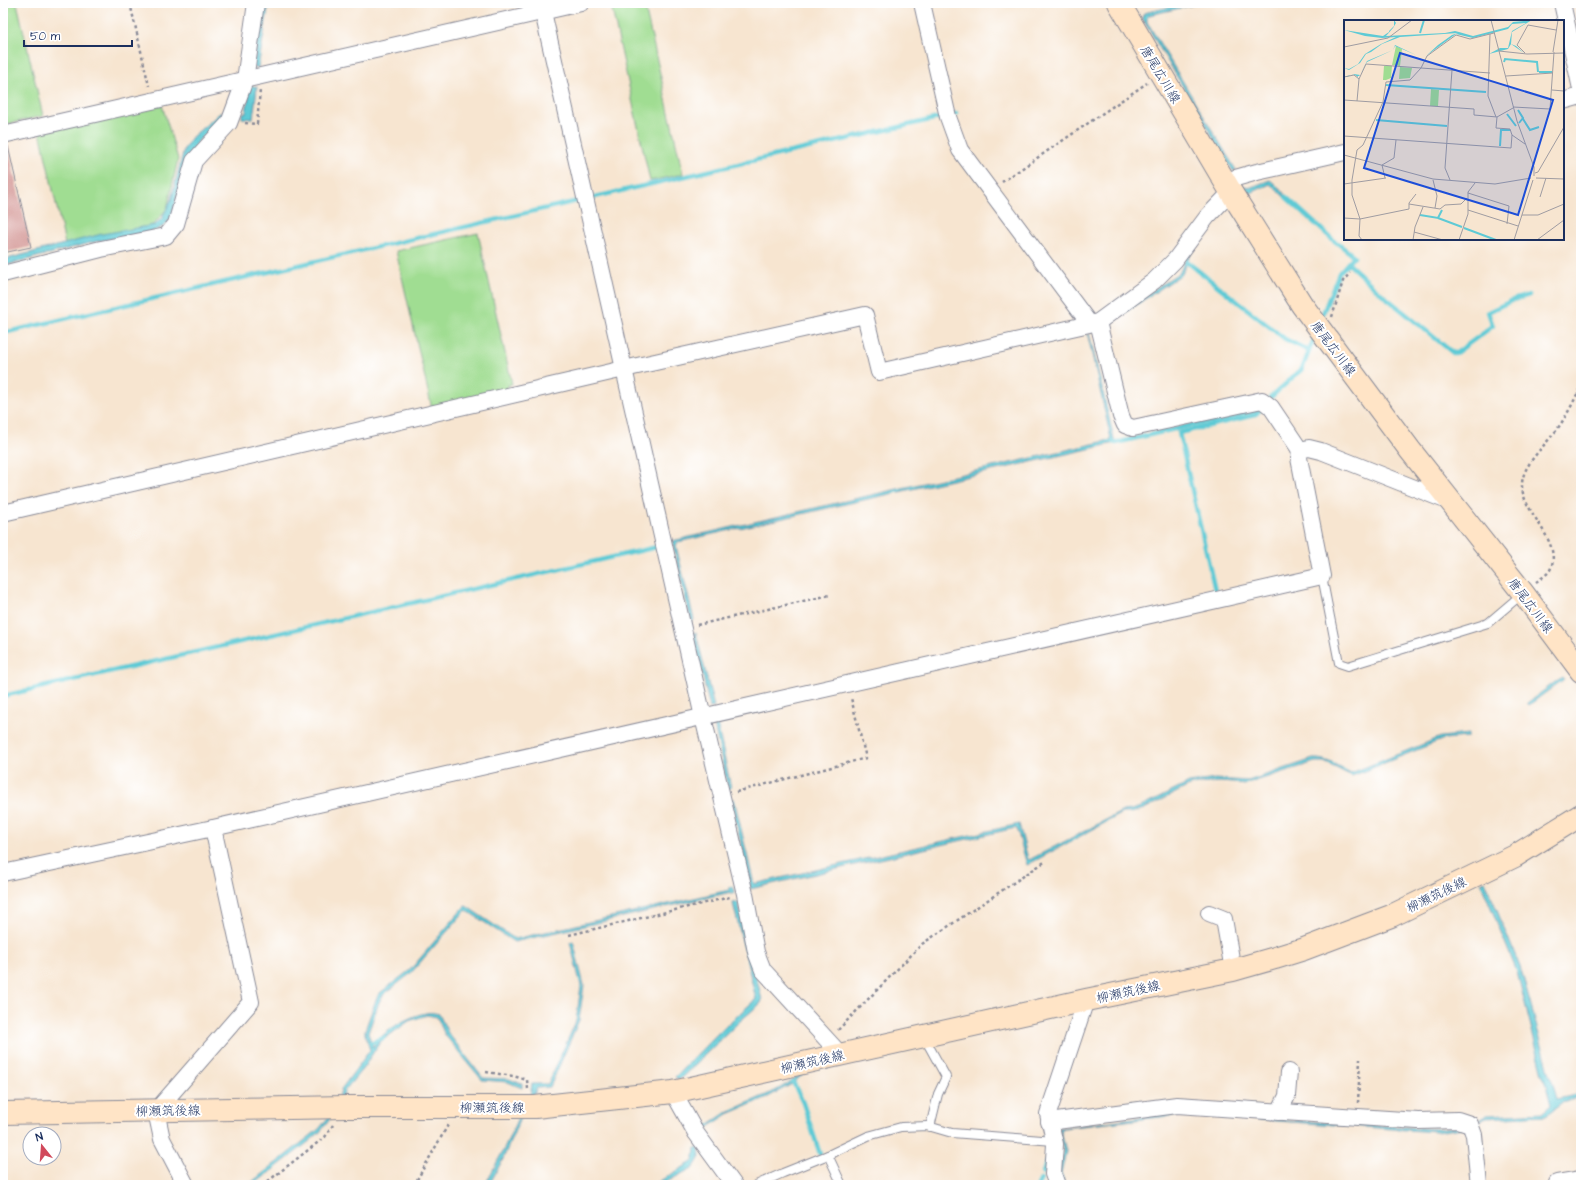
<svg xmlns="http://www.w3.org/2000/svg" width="1584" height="1188" viewBox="0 0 1584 1188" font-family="'Architects Daughter','Klee One',sans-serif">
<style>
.green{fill:#a0dd92;stroke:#5e8678}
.water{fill:#5ecad5;stroke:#3c7c9a}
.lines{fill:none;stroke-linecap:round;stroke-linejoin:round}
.stream{stroke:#5ecad5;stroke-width:4.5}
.building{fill:#d29391}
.lane-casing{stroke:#898a97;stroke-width:10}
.street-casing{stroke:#898a97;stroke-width:18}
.secondary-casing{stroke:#898a97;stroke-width:24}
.path{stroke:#898a97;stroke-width:2.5;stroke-dasharray:3 3;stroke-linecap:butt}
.lane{stroke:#fff;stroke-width:8}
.street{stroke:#fff;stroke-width:16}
.secondary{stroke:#ffe4c6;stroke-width:22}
.labels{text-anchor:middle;stroke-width:4;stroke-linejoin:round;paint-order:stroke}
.street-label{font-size:13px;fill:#1b2f5e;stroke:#fff}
.inset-river{fill:none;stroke:#5ecad5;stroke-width:2}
.inset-road{fill:none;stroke:#9f9ca2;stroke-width:1}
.view{fill:#1d4ed8;fill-opacity:0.15;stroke:#1d4ed8;stroke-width:2}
.inset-edge{fill:none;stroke:#1b2f5e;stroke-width:2}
</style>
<rect width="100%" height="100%" fill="#fff"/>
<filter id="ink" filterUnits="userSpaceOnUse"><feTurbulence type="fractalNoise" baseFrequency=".025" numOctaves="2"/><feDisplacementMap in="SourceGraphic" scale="8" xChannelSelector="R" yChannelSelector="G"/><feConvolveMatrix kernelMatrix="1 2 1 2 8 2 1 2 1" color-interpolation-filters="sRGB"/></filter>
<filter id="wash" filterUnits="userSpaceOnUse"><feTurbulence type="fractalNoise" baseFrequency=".012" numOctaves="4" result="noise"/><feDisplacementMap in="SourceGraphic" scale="16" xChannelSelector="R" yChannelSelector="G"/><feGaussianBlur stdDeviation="0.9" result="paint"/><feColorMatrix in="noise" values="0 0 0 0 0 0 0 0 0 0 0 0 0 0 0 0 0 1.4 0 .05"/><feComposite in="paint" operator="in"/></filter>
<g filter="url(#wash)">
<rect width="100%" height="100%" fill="#f7e5d0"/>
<g class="green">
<polygon points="3,3 17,3 43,116 3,125"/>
<polygon points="620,3 644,3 683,174 650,181 611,5"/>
<polygon points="162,105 178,159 167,209 153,225 65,244 40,132"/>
<polygon points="478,233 512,384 508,385 508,392 432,409 396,251"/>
</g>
<g class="water">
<polygon points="263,3 269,3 258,68 253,66"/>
<polygon points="1187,3 1202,3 1149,15 1147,18 1147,22 1236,170 1233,171 1142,18 1144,13"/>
<polygon points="250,85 257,87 253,119 242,118 242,113 246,113"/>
<polygon points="221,112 225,116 200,139 193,149 186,165 171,218 164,226 154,231 94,242 3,266 3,260 102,234 155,225 162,218 171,200 184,149 192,137"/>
<polygon points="1270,180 1283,191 1289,201 1270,184 1244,196 1242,192 1244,190 1244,187 1247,186 1249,188"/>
<polygon points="1225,206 1227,208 1206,230 1193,248 1182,274 1107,325 1106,322 1180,272 1191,245"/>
<polygon points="1089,333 1115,443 678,542 676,546 694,620 691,621 672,541 1110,440 1111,439 1088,336"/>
<polygon points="693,633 696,633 714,707 710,708"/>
<polygon points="1562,677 1564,679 1529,705 1527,703"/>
<polygon points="717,723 731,788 728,789 714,724"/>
<path d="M1468 734V737L1444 739 1352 776 1324 762H1315L1246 784 1220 782 1197 784 1187 787 1144 809 1131 813H1123L1027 865 1017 829 1015 828 750 889V884L731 800 734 799 754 884 1019 824 1028 859 1029 860 1123 811 1131 810 1141 807 1189 783 1215 779 1248 781 1313 759C1327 758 1339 767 1351 773L1441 737Z"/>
<polygon points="1485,881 1520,967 1557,1099 1581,1094 1581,1098 1561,1103 1546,1115 1485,1118 1480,1121 1480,1119 1487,1115 1543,1112 1551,1105 1517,972 1481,883"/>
<path d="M733 886 735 893 731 894V892L514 942 466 910 410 974 383 995 379 1002 368 1033 373 1047C383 1031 408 1016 426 1013 430 1012 435 1013 439 1014L448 1033 483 1078 509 1079 522 1084V1088L508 1082 482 1080 445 1035 437 1017 427 1015 409 1021 380 1042 364 1067 345 1090 341 1100 338 1099 342 1088 370 1050 365 1034V1030L377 997 380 993 410 970 464 907 466 906 515 939 729 890V887Z"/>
<polygon points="738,902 762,1000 761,1003 739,1022 679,1080 675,1077 719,1032 756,999 733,903"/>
<polygon points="573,941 584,985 579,1020 550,1087 537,1088 532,1098 530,1097 532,1084 548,1084 576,1021 581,986 570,942"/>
<polygon points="805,1070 807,1071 792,1084 768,1097 728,1114 704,1130 703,1128 727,1112 775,1091 792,1081"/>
<polygon points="1172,1113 1436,1129 1462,1126 1462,1128 1436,1132 1191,1115 1169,1116 1064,1128 1061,1130 1061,1132 1066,1151 1061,1174 1066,1185 1063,1185 1059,1171 1063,1150 1059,1128"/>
<polygon points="330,1115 333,1115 321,1131 311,1140 265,1176 253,1185 248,1185 319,1129"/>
<polygon points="519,1115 521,1116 503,1159 489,1185 485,1185 505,1147"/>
<polygon points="699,1147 700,1157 694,1167 661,1185 653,1185 692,1162 694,1159 695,1148"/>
</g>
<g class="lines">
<g class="stream">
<polyline points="1286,197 1332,239 1354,256 1339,273 1321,318"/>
<polyline points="1186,261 1285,339 1309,351"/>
<polyline points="1348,263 1377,290 1453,353 1456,353 1493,326 1488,312 1513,300 1529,295"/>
<polyline points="3,333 956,114"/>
<polyline points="1270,398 1302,369 1315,336"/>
<polyline points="1113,442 1116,443 1255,410"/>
<polyline points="1214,595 1216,595 1179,433 1255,415 1260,410"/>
<polyline points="3,696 657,547"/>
<polyline points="370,1043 383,1038"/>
<polyline points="793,1082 803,1103 820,1154"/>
<polyline points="1043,1173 1047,1159"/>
<polyline points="1038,1185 1041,1179"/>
</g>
</g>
<g id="blocks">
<polygon class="building" points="8,146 31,247 3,253 3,147"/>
</g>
</g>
<g filter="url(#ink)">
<use href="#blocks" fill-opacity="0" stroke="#898a97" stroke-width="1"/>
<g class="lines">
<defs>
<g id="lane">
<polyline points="1322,576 1339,663 1348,666 1488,623 1522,594"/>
<polyline points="924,1037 946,1077 938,1094 930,1127"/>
<polyline points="828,1155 842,1185"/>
<polyline points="756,1185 783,1173 828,1155 868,1136 901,1127 928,1126 952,1133 1054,1141"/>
</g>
<g id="street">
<polyline points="922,3 948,117 960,150 1089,323"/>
<polyline points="1562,3 1581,89"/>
<polyline points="543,12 703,717 745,894 756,952 763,970 841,1055"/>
<polyline points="1563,101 1581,96"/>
<polyline points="3,135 581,3"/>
<polyline points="1225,181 1257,172 1345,152"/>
<polyline points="3,274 101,249 166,236 176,224 194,161 229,123 245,80 256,3"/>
<polyline points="1098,322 1121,416 1125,425 1133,428 1262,400 1271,407 1300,450"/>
<polyline points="3,513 624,369 865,315 879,372 1098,322 1154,281 1175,260 1207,217 1231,192"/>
<polyline points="3,873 213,828 1322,576 1299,458 1300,450 1309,448 1321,451 1450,502"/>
<polyline points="1209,913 1224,919 1233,970"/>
<polyline points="673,1092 696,1133 734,1185"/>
<polyline points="1279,1112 1287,1096 1289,1072"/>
<polyline points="1049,1122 1177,1105 1418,1121 1458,1120 1470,1124 1474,1135 1479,1185"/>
<polyline points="1557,1183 1581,1179"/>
<polyline points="186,1185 162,1139 156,1111 251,1002 213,828"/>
<polyline points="1057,1185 1053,1174 1055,1144 1048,1114 1086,1000"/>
</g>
<g id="secondary">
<polyline points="1119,3 1231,192 1302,305 1410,450 1523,593 1581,671"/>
<polyline points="3,1113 347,1107 535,1107 673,1092 1086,1000 1233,970 1275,958 1304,949 1391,916 1515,856 1581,815"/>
</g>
</defs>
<use href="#lane" class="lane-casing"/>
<use href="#street" class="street-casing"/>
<use href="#secondary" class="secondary-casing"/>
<g class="path">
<polyline points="130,3 149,86"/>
<polyline points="245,123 257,124 260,90"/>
<polyline points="1002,182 1147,83"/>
<polyline points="1332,317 1343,281 1350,273"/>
<path d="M1536 582C1540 579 1547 575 1550 570 1564 542 1522 512 1522 486 1521 465 1547 444 1558 428 1567 415 1575 400 1581 385"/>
<polyline points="697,625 830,595"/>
<polyline points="736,792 866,758 851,698"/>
<polyline points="569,935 730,897"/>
<polyline points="838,1030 922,944 1046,861"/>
<polyline points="486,1072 513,1076 527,1080 528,1089"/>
<polyline points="1358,1103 1360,1059"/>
<polyline points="263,1185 325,1137 333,1125"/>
<polyline points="414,1185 448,1125"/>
</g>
<use href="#lane" class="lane"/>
<use href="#street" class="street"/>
<use href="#secondary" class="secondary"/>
</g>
</g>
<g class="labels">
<g class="street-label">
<text transform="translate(1161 74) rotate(59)" y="5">唐尾広川線</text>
<text transform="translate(1334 348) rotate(53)" y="5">唐尾広川線</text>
<text transform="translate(1531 605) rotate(53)" y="5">唐尾広川線</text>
<text transform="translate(1436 894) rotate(-26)" y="5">柳瀬筑後線</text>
<text transform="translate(1128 991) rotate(-12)" y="5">柳瀬筑後線</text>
<text transform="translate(812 1061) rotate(-13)" y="5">柳瀬筑後線</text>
<text x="492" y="1112">柳瀬筑後線</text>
<text transform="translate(168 1110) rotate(-1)" y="5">柳瀬筑後線</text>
</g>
</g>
<g transform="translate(1344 20)">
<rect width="220" height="220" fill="#f7e5d0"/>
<path d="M52 26 58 29 56 46 48 45ZM40 46H48L47 58 42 60H39ZM56 47 68 48 66 58 55 59ZM87 69 95 70 94 86H86Z" fill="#a0dd92"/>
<path d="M45 0V11L50 6V0L52 3 49 8 42 16 101 13 104 0 101 13 111 11 115 12 129 16 164 7 169 2 188 0 168 12 167 24 172 26 180 33 167 24 164 29 145 34 156 28H164L168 11 182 3 168 4 164 9 129 18 112 14 82 36 72 35 51 26 49 30 23 41 16 55 15 56H14V57L9 54 3 57H0L10 54 16 55 23 42 49 30 51 25 72 35 82 36 94 25 108 15 114 13 56 17 38 24 27 32 22 34 16 43 5 50 0 48 5 49 14 44 21 34 37 24 52 17 38 18 21 16 0 10 39 16 45 12Z" fill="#5ecad5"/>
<path class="inset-river" d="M76 13 80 0M160 42 161 39 193 42 194 52M195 52H208M42 65 142 72M174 90 179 98 175 103M163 94 172 106M179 99 186 110 195 107M32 100 103 106M156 126 157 110H166M76 195 94 198 98 190M94 198 118 207M120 208 152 220"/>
<path class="inset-road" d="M147 0 173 101 190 147V156M146 14 144 76 152 97M0 27 44 18 68 0M155 31 183 34 220 33M209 32 214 0M181 33 173 25 184 5 212 10M162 56 209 53M0 57 10 55 15 59M208 70 220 71M0 80 130 89V95L153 97 169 88M13 81 15 59 22 44 146 53M169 87 206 89 210 32M153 97 152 108 166 109 168 115M0 116 167 128 168 115 181 124M0 135 89 159 151 164 187 158M191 153 194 152 220 107M41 158 38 145 50 138 52 120M192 158 220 159M89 160 93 176 91 188M106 160 101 148 108 50M0 164 42 158M124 173 165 186 163 204M196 177 202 158M65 184 96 189 101 185 117 184 123 178M124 190 174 206M178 195H194L220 184M0 198 16 199 65 189V183L72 174M70 212 99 220M18 220 15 216 16 199 8 175V160L13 130 19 125 39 82 42 62 66 60 77 48 83 36 112 15 126 19 150 13M69 220 71 207 79 187M115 220 124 194V172L131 163M170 220 189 160M193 220 220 200"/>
<path class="view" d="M56 33 209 80 174 195 20 148Z"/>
<rect width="220" height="220" class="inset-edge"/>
</g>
<rect width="1584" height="1188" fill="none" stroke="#fff" stroke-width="16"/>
<g transform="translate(42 1146) rotate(343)"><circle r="19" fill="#ffffff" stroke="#a4acbf"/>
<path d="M0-3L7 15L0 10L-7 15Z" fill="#d1495b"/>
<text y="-6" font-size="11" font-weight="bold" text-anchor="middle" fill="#1b2f5e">N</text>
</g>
<path d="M24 40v6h108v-6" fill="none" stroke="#1b2f5e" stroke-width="2"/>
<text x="30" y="40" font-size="12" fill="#1b2f5e" stroke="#ffffff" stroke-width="3" paint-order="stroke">50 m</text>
</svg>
